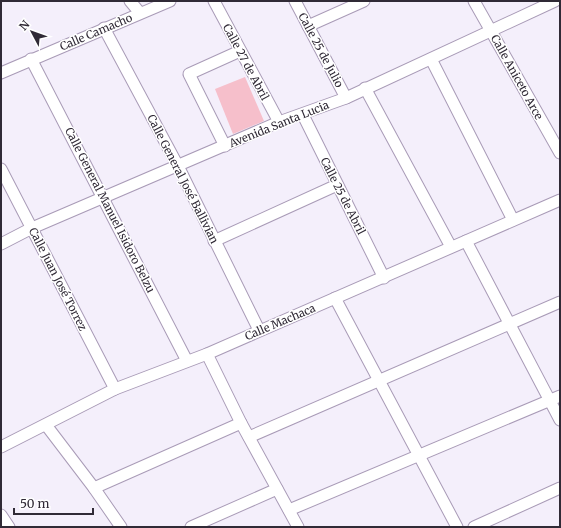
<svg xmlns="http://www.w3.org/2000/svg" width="561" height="528" viewBox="0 0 561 528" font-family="Merriweather,serif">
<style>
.green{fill:#f6bfcb}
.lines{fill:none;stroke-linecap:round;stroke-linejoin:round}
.minor-casing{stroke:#a99bb7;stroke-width:13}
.minor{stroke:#fff;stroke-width:11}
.labels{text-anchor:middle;stroke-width:3;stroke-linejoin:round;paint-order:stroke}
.street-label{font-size:11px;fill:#302a36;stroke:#fff}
</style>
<rect width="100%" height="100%" fill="#f4effb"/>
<polygon class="green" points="245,77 264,121 233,134 215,89"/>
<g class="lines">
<defs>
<g id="minor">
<polyline points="130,1 140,13"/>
<polyline points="214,1 279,122"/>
<polyline points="295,1 346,98"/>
<polyline points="474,1 560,153"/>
<polyline points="308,26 364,1"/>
<polyline points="104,28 178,166 259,330"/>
<polyline points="31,59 187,361"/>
<polyline points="431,59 513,220"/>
<polyline points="1,73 170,1"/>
<polyline points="365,88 451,247"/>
<polyline points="303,115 384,278"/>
<polyline points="225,146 189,74 240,51"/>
<polyline points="1,169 115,389"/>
<polyline points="214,241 337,185"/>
<polyline points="466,241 560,420"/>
<polyline points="1,244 32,228 279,122 346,98 555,1"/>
<polyline points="335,298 457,527"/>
<polyline points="207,354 241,423 298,527"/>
<polyline points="46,425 94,488 121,527"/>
<polyline points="249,437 560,302"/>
<polyline points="1,447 115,389 207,354 560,200"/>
<polyline points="94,488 241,423"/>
<polyline points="289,510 560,396"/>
<polyline points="1,515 9,527"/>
<polyline points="191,527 277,489"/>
<polyline points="474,527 560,488"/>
</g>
</defs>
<use href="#minor" class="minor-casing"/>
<use href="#minor" class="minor"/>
</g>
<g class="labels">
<g class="street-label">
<text transform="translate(96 32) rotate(-23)" y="4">Calle Camacho</text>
<text transform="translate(321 50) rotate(62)" y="4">Calle 25 de Julio</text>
<text transform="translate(246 62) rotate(62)" y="4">Calle 27 de Abril</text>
<text transform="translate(517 77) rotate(61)" y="4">Calle Aniceto Arce</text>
<text transform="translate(279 124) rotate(-22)" y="4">Avenida Santa Lucia</text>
<text transform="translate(183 179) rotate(63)" y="4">Calle General José Ballivian</text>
<text transform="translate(343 196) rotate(63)" y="4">Calle 25 de Abril</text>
<text transform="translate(110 210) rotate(63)" y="4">Calle General Manuel Isidoro Belzu</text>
<text transform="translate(58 279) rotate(63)" y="4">Calle Juan José Torrez</text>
<text transform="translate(280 322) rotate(-23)" y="4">Calle Machaca</text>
</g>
</g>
<rect width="561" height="528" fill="none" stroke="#302a36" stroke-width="4"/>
<g transform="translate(32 32) rotate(311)" stroke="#ffffff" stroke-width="3" paint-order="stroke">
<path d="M0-3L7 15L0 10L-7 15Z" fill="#302a36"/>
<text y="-6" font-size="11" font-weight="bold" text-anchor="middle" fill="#302a36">N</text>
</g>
<path d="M14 508v6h79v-6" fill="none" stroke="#302a36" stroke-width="2"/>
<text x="20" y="508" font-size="12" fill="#302a36" stroke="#ffffff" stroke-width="3" paint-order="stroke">50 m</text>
</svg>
